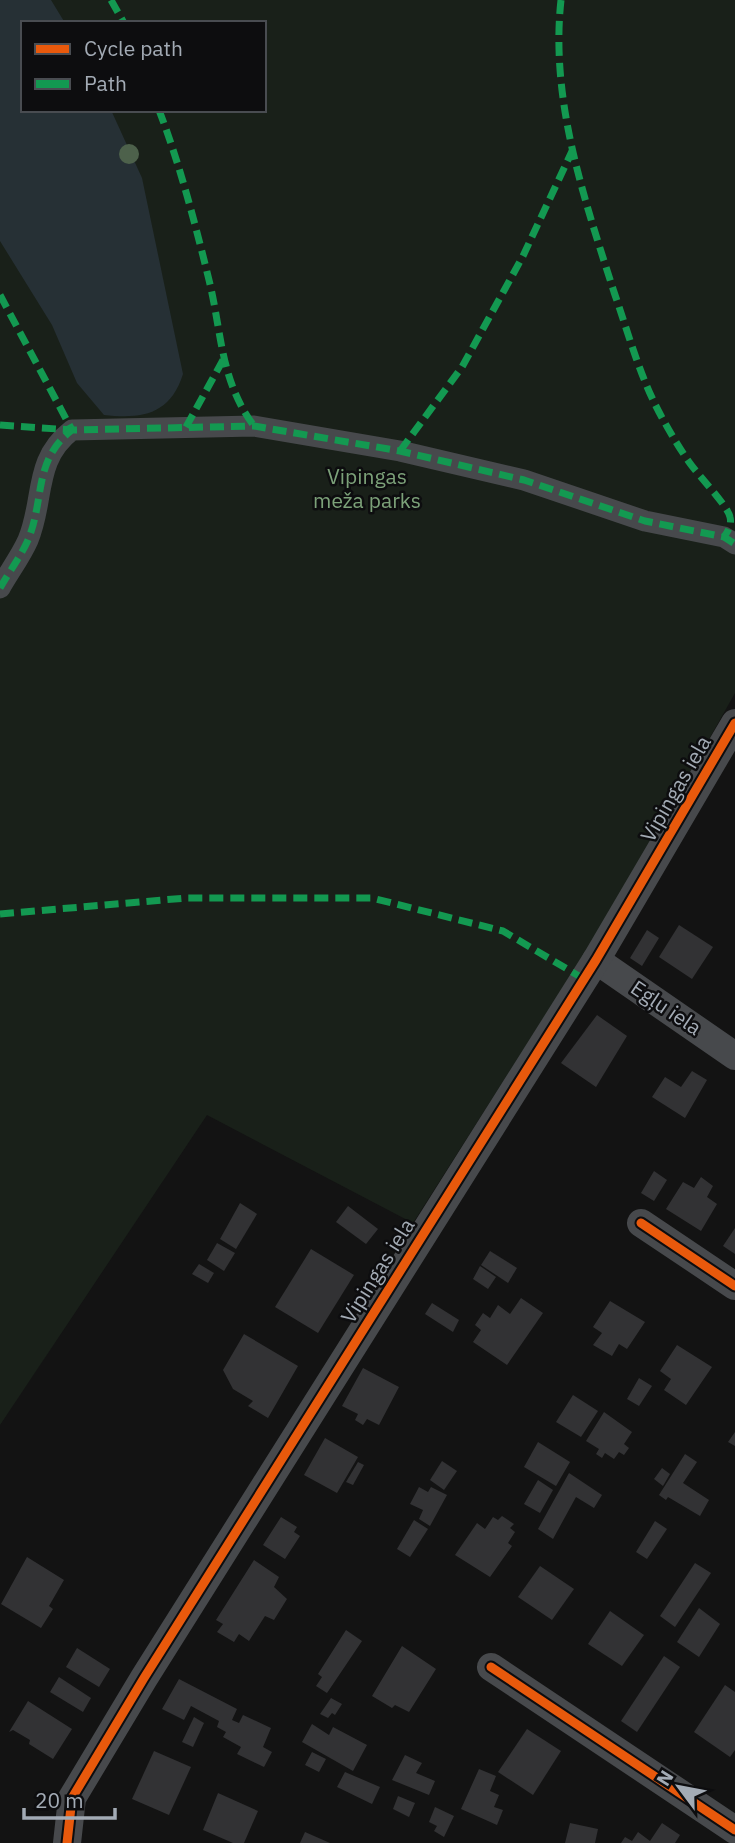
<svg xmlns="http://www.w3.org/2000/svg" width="735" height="1843" viewBox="0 0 735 1843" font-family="'IBM Plex Sans',sans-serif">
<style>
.green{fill:#192019;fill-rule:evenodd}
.water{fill:#263035}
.building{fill:#323234}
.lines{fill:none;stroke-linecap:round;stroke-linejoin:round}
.pedestrian{stroke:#47494c;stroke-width:21}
.minor{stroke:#47494c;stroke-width:28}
.quiet{stroke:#139951;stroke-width:7;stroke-dasharray:14 7;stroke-linecap:butt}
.cycleway-casing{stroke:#0d0d0f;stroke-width:13}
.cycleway{stroke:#e8590c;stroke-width:9}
.tree{fill:#4d614b}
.labels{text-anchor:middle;stroke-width:5;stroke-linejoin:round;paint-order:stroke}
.park-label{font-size:21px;fill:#7ca179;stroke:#0d0d0f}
.street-label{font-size:21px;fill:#a3abb5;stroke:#0d0d0f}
</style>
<rect width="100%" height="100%" fill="#131313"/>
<path class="green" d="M0 0H735V693L616 904 413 1223 207 1115 0 1425ZM23 23H264V110H23Z"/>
<path class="water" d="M0 0H51L65 23H23V110H111L142 178 183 374C170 415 142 419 104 415L77 383 52 325 0 241Z"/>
<g class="building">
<polygon points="679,925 713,947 692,979 659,957"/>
<polygon points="647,930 659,938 642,966 630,958"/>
<polygon points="597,1015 627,1036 596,1087 561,1063"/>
<polygon points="692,1071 707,1080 685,1118 652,1097 665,1077 681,1087"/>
<polygon points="654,1171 667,1180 654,1201 641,1193"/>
<polygon points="701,1177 713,1186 707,1197 717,1204 701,1231 666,1209 683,1182 694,1188"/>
<polygon points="240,1203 257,1214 236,1249 220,1239"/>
<polygon points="348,1206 378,1229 366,1244 336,1222"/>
<polygon points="735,1228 735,1254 723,1246"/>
<polygon points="217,1243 235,1253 224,1271 207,1260"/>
<polygon points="311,1249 354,1275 318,1333 275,1307"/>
<polygon points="490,1251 517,1268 508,1283 481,1265"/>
<polygon points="199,1264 214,1273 208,1283 192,1274"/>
<polygon points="480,1266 496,1277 488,1289 473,1279"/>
<polygon points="521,1298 543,1313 507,1365 473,1342 481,1330 475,1325 483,1313 490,1318 498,1305 510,1314"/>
<polygon points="610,1301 645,1322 627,1349 619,1344 612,1356 593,1345 602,1333 593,1327"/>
<polygon points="432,1303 459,1320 453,1332 425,1314"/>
<polygon points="244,1334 298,1366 268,1418 248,1406 253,1401 233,1389 223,1370"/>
<polygon points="677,1345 712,1367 686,1405 664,1390 671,1379 660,1371"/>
<polygon points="363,1368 399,1387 379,1425 367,1419 363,1425 355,1420 358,1414 342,1406"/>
<polygon points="639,1378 652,1386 639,1406 627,1399"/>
<polygon points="573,1395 598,1411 581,1437 556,1422"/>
<polygon points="604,1412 632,1432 624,1444 629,1448 624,1455 619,1452 614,1459 605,1453 602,1458 596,1454 599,1449 586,1441"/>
<polygon points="735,1432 735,1446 728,1442"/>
<polygon points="325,1438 358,1457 337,1493 304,1475"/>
<polygon points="538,1442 570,1462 556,1486 524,1467"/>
<polygon points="685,1454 697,1462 683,1483 709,1500 700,1516 668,1497 666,1500 659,1495"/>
<polygon points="442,1461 457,1471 444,1490 430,1480"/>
<polygon points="358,1462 364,1465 353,1485 346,1482"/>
<polygon points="662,1468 670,1474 663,1486 654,1479"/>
<polygon points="569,1473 602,1495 594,1508 576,1497 553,1539 538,1529"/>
<polygon points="538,1480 553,1490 540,1513 524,1504"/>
<polygon points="419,1487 428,1492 431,1487 447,1495 430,1526 419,1519 423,1510 410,1504"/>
<polygon points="502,1516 514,1524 510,1528 515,1532 508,1543 512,1546 490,1577 455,1555 477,1523 485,1529 493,1517 498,1520"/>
<polygon points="281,1517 297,1527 294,1532 300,1536 285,1559 263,1545"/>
<polygon points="414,1520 428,1529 410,1557 397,1549"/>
<polygon points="655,1521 667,1529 647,1559 636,1552"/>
<polygon points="27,1557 64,1580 49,1606 53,1609 41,1628 1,1604"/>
<polygon points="254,1560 279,1577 274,1587 287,1599 274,1620 265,1616 249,1641 239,1634 234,1642 217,1632 223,1624 216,1620"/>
<polygon points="695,1563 711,1573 675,1627 660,1616"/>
<polygon points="540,1566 574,1589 552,1620 518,1597"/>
<polygon points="699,1608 720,1624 699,1657 677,1642"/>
<polygon points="610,1611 644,1635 622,1666 588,1644"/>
<polygon points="346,1630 362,1641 327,1693 316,1686 322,1677 318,1674"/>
<polygon points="402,1646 436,1669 409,1712 395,1705 392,1708 372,1696"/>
<polygon points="77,1648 110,1669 99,1687 66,1667"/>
<polygon points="664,1656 680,1667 637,1732 621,1721"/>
<polygon points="59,1677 91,1698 83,1712 50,1692"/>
<polygon points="179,1679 237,1709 232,1720 239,1723 243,1715 271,1728 263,1747 272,1752 264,1767 237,1754 241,1747 223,1737 226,1732 217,1727 219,1721 191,1706 184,1720 162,1709"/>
<polygon points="725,1685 735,1692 735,1750 730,1757 694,1732"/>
<polygon points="331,1698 342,1704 335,1715 332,1713 328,1718 320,1714"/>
<polygon points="28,1701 72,1729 53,1759 29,1744 30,1740 13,1730 9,1732"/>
<polygon points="194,1717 204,1723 193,1747 182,1742"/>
<polygon points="312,1724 329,1735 333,1727 367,1745 353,1771 302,1742"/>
<polygon points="527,1729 561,1751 533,1795 498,1772"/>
<polygon points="154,1751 191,1767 169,1815 132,1799"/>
<polygon points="312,1752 326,1759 319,1772 305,1765"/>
<polygon points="405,1755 422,1763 416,1773 435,1781 429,1795 392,1780"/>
<polygon points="479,1769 496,1776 490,1791 499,1795 494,1807 503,1810 497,1825 461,1809"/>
<polygon points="345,1772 380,1787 372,1804 337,1787"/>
<polygon points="218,1793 258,1811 244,1843 233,1843 203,1830"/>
<polygon points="398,1796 415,1803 409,1817 393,1809"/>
<polygon points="435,1807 454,1816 444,1837 434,1831 437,1826 429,1822"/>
<polygon points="570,1823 598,1829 595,1843 565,1843"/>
<polygon points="662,1823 680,1835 675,1843 621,1843 625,1837 632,1841 638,1832 650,1841"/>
<polygon points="305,1832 330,1843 300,1843"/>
</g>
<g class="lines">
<path class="pedestrian" d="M0 588C9 572 21 556 28 540 45 499 33 460 72 430L254 426 400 451 524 480 645 521 724 537 735 544"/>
<g class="minor">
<polyline points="596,960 735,1056"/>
<polyline points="641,1223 735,1286"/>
<polyline points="491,1667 735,1830"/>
<polyline points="67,1843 72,1798 144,1678 596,960 735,723"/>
</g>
<g class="quiet">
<polyline points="111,0 124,23"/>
<path d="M561 0C550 100 584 198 614 292 628 332 639 374 659 412 668 429 678 446 689 462 698 475 728 506 730 517 732 525 728 531 724 537"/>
<path d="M159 110C180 165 195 223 209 280 222 333 220 380 254 426"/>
<polyline points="0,295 72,430"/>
<polyline points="0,425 72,430"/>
<polyline points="186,427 223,360"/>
<polyline points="400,451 462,367 523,256 573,149"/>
<path d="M0 588C9 572 21 556 28 540 45 499 33 460 72 430L254 426 400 451 524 480 645 521 724 537 735 544"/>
<polyline points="0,914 186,898 372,898 503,931 584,979"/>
</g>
<defs>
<g id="cycleway">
<polyline points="641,1223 735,1286"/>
<polyline points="491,1667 735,1830"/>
<polyline points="67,1843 72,1798 144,1678 596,960 735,723"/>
</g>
</defs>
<use href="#cycleway" class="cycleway-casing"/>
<use href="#cycleway" class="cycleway"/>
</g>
<circle class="tree" cx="129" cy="154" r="10"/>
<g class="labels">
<g class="park-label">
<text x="367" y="484">Vipingas<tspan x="367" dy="24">meža parks</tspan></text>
</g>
<g class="street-label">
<text transform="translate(676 789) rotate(-60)" y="7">Vipingas iela</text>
<text transform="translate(666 1008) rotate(34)" y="7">Egļu iela</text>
<text transform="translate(378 1271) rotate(-58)" y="7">Vipingas iela</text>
</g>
</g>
<rect x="21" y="21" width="245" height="91" fill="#0d0d0f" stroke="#494c51" stroke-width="2"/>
<rect x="35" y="44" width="35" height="10" fill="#e8590c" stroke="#494c51" stroke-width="2"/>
<text x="84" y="56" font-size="21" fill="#a3abb5">Cycle path</text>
<rect x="35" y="79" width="35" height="10" fill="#139951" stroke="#494c51" stroke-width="2"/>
<text x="84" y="91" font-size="21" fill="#a3abb5">Path</text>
<g transform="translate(679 1787) rotate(302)" stroke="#0d0d0f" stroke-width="5" paint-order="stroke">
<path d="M0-5L12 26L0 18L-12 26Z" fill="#a3abb5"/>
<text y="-10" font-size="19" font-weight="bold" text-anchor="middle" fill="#a3abb5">N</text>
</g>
<path d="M24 1808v10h91v-10" fill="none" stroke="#a3abb5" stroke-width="3.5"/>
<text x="35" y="1808" font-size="21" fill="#a3abb5" stroke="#0d0d0f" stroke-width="5" paint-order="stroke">20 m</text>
</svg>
